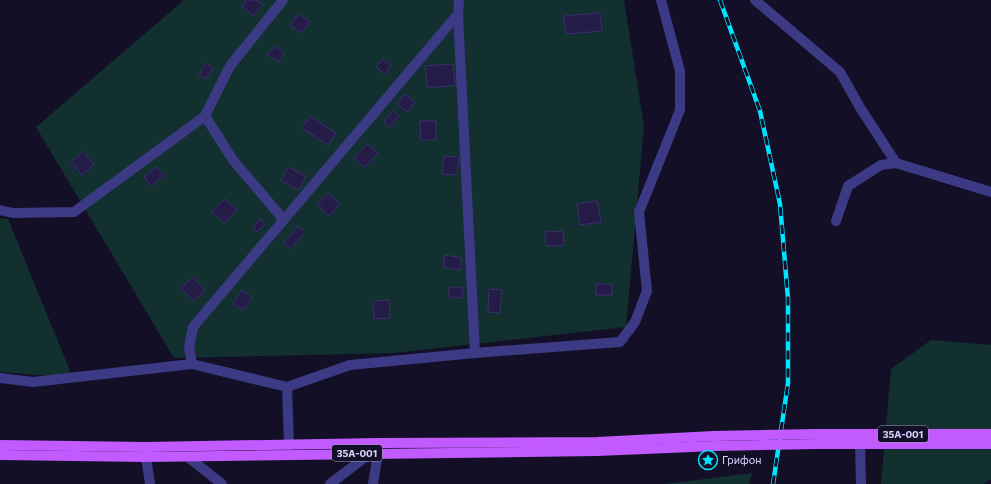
<svg xmlns="http://www.w3.org/2000/svg" width="991" height="484" viewBox="0 0 991 484" font-family="Commissioner,sans-serif">
<style>
.green{fill:#12302f}
.building{fill:#241b47;stroke:#3b2d73}
.lines{fill:none;stroke-linecap:round;stroke-linejoin:round}
.minor{stroke:#3d3a85;stroke-width:10}
.major{stroke:#c25bff;stroke-width:10}
.rail-casing{stroke:#00e5ff;stroke-width:4.5}
.rail{stroke:#130f26;stroke-width:3;stroke-dasharray:9;stroke-linecap:butt}
.major-bridge{stroke:#c25bff;stroke-width:10}
.labels{text-anchor:middle;stroke-width:3;stroke-linejoin:round;paint-order:stroke}
.shield{fill:#130f26;stroke:#9e99be;stroke-width:1}
.shield-label{font-size:10px;font-weight:bold;fill:#d9d4ff}
.poi-label{font-size:11px;fill:#d9d4ff;stroke:#130f26;text-anchor:start}
</style>
<rect width="100%" height="100%" fill="#130f26"/>
<g class="green">
<polygon points="184,0 624,0 644,126 626,327 394,353 174,358 36,127"/>
<polygon points="0,218 8,219 73,378 0,372"/>
<polygon points="931,340 991,345 991,479 984,484 881,484 891,369"/>
<polygon points="752,473 749,484 665,484"/>
</g>
<g class="building">
<polygon points="247,0 257,0 263,5 253,16 242,6"/>
<polygon points="600,13 602,31 566,34 564,16"/>
<polygon points="298,14 310,21 302,33 290,26"/>
<polygon points="274,46 284,53 278,62 268,55"/>
<polygon points="383,59 391,66 385,74 376,67"/>
<polygon points="206,63 213,68 206,79 199,75"/>
<polygon points="453,64 455,85 428,88 425,66"/>
<polygon points="405,94 415,102 407,112 397,104"/>
<polygon points="393,111 399,116 390,127 384,122"/>
<polygon points="310,116 336,133 328,145 302,128"/>
<polygon points="420,121 436,121 436,140 421,140"/>
<polygon points="367,144 378,153 365,167 354,158"/>
<polygon points="83,151 94,165 82,175 71,162"/>
<polygon points="444,156 459,157 457,175 442,174"/>
<polygon points="156,167 164,176 151,186 144,177"/>
<polygon points="288,167 306,176 299,190 281,181"/>
<polygon points="328,193 340,204 329,216 317,205"/>
<polygon points="225,199 237,210 224,223 212,211"/>
<polygon points="597,201 601,222 580,225 577,204"/>
<polygon points="261,219 265,224 257,232 253,227"/>
<polygon points="298,226 305,232 291,249 284,243"/>
<polygon points="563,231 564,245 546,246 545,232"/>
<polygon points="445,255 462,258 460,270 443,267"/>
<polygon points="193,277 205,291 193,301 181,288"/>
<rect x="596" y="284" width="16" height="11"/>
<polygon points="449,287 463,288 462,298 449,297"/>
<polygon points="489,289 502,290 500,313 488,312"/>
<polygon points="242,290 252,297 243,310 233,303"/>
<polygon points="389,300 390,318 374,319 373,301"/>
</g>
<g class="lines">
<g class="minor">
<polyline points="459,0 458,14 475,353"/>
<polyline points="755,0 840,72 861,109 896,163"/>
<polyline points="205,116 233,160 283,219"/>
<polyline points="0,210 13,213 74,212 205,116 230,66 283,0"/>
<polyline points="836,221 848,186 881,165 896,163 991,192"/>
<polyline points="192,364 189,347 193,327 458,14"/>
<polyline points="0,378 33,382 192,364 287,387 289,445"/>
<polyline points="287,387 350,365 475,353 620,342 635,322 647,291 639,212 680,110 680,71 661,0"/>
<polyline points="860,445 861,484"/>
<polyline points="146,457 150,484"/>
<polyline points="188,457 222,484"/>
<polyline points="330,484 364,458 375,454"/>
<polyline points="373,484 378,453"/>
</g>
<g class="major">
<polyline points="816,434 991,434"/>
<polyline points="816,444 991,444"/>
<polyline points="0,445 146,447 378,443 597,442 714,436"/>
<polyline points="0,455 146,457 597,451 715,446"/>
</g>
<defs>
<polyline id="rail" points="720,0 760,111 780,204 788,299 788,383 773,484"/>
</defs>
<use href="#rail" class="rail-casing"/>
<use href="#rail" class="rail"/>
<g class="major-bridge">
<polyline points="714,436 816,434"/>
<polyline points="715,446 816,444"/>
</g>
</g>
<defs>
<symbol id="sight-ring" viewBox="-11 -11 22 22"><circle r="9.5" fill="#130f26" stroke="#00e5ff" stroke-width="1.5"/><path d="M0-6L1.8-2.2L6-1.7L2.9 1.2L3.7 5.4L0 3.3L-3.7 5.4L-2.9 1.2L-6-1.7L-1.8-2.2Z" fill="#00e5ff"/></symbol>
</defs>
<g fill-rule="evenodd">
<use href="#sight-ring" x="697" y="449" width="22" height="22"/>
</g>
<g class="labels">
<g class="shield">
<rect x="878" y="426" width="50" height="16" rx="3"/>
<rect x="332" y="445" width="50" height="16" rx="3"/>
</g>
<g class="shield-label">
<text x="903" y="438">35А-001</text>
<text x="357" y="457">35А-001</text>
</g>
<g class="poi-label">
<text x="722" y="464">Грифон</text>
</g>
</g>
</svg>
